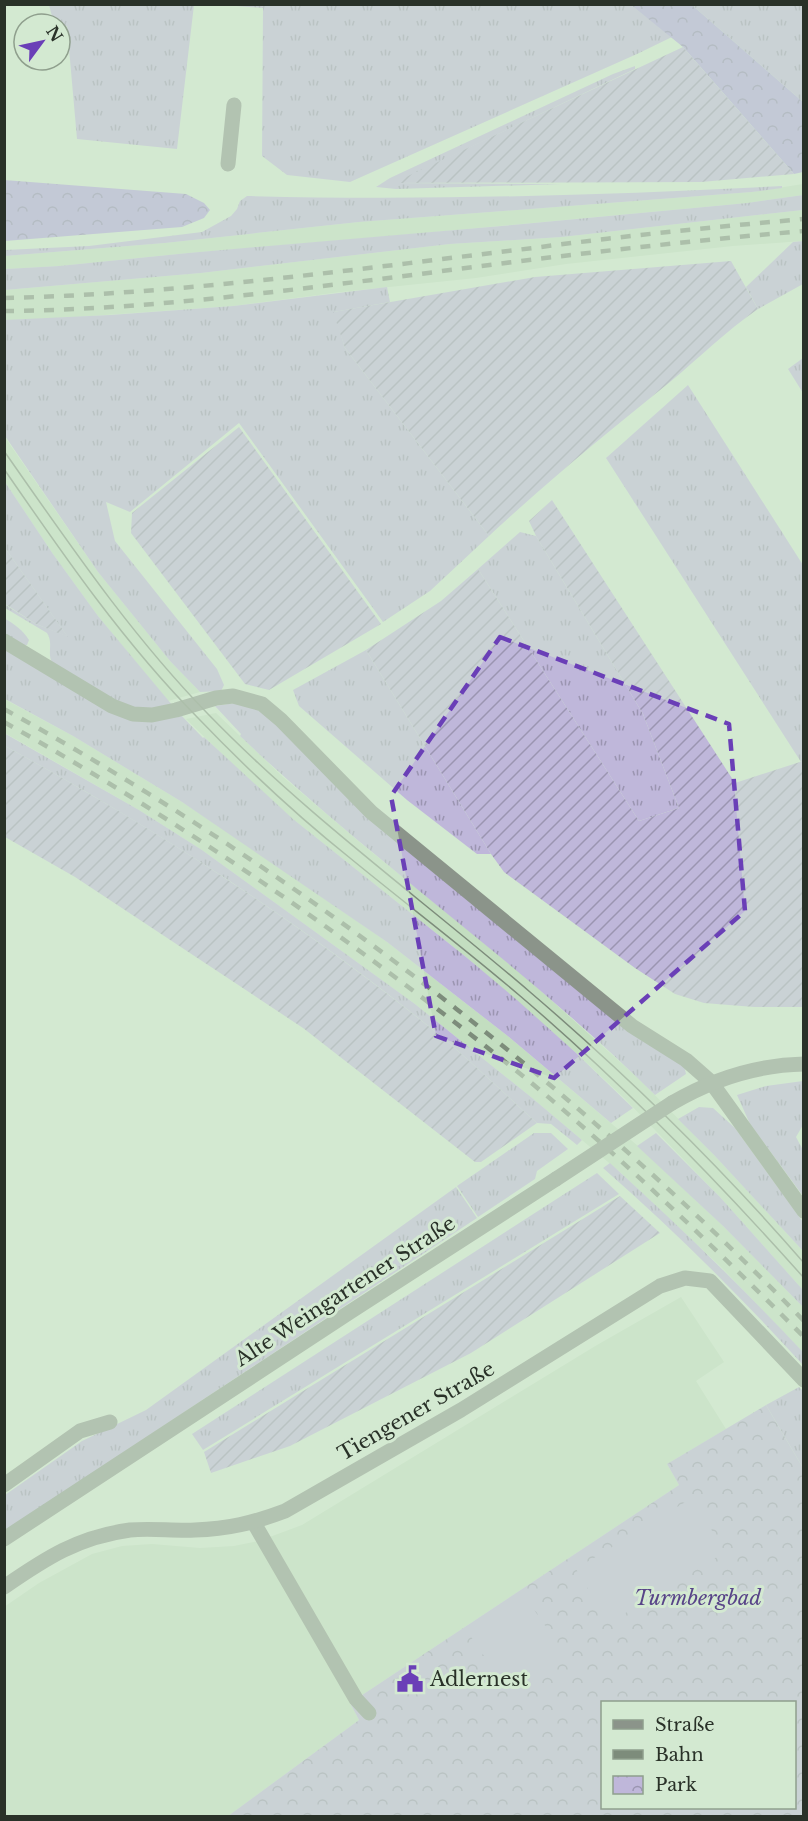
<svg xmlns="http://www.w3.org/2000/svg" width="808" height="1821" viewBox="0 0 808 1821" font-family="'Libre Baskerville',serif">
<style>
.built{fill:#c3dec0}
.grass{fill:url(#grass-tufts)}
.forest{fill:url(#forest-crowns)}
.park{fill:url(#park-crowns);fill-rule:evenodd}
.garden{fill:url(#garden-furrows)}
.pitch{fill:#bfb7da}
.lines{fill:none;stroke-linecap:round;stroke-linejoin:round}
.minor{stroke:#8b948a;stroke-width:15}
.tram{stroke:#7d8c7b;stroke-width:1.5}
.rail{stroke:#7d8c7b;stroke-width:4.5;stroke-dasharray:10 10;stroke-linecap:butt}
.minor-bridge{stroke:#8b948a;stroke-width:15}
.marked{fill:none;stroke:#6a3fb7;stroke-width:4.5;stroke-dasharray:12 8;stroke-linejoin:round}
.labels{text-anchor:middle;stroke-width:6;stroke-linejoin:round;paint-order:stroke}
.street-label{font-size:20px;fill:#293128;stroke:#d3e9d1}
.park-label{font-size:20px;font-style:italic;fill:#584488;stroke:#d3e9d1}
.poi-label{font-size:20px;fill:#293128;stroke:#d3e9d1;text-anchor:start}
</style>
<defs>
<pattern id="grass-tufts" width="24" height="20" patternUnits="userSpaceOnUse" patternTransform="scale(1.5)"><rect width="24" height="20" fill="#bfb7da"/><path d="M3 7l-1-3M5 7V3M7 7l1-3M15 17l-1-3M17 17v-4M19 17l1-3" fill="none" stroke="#9b95b1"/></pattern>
<pattern id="forest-crowns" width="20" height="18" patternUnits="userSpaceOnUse" patternTransform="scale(1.5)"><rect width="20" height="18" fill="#b0a3db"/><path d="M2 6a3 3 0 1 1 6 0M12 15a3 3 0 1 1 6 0" fill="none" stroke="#8f85b2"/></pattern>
<pattern id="park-crowns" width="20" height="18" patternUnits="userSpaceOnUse" patternTransform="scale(1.5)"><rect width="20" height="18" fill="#bfb7da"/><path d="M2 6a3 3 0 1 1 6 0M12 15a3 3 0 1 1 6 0" fill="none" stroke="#9b95b1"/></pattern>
<pattern id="garden-furrows" width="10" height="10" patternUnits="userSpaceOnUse" patternTransform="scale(1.5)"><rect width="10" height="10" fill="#bfb7da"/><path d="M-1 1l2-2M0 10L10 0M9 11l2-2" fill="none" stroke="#9b95b1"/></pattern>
</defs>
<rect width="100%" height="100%" fill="#d3e9d1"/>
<g class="built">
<polygon points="803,184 803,195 747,203 359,239 188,253 59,266 5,269 5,256 165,243 359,222 752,192"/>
<polygon points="803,210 803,241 733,246 566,264 476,278 341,292 233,306 5,322 5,290 201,273 450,244 562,237"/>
<polygon points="4,436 98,572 170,661 200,692 168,701 98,616 53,554 5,482"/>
<polygon points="4,699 73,736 182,802 243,842 387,942 509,1037 638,1146 723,1226 803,1307 803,1352 721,1267 621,1173 531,1097 415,1004 202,850 139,810 5,733"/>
<polygon points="216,713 283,777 363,845 520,972 639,1079 714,1155 803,1251 803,1290 720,1197 624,1098 575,1052 466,957 293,819 262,793 186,719"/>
<polygon points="681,1297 724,1362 696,1381 726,1429 667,1464 679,1485 350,1703 359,1720 228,1816 5,1816 4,1607 39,1583 92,1554 122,1546 152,1544 200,1548 234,1546 259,1541 302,1525 597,1345"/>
</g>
<g class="grass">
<polygon points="49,5 194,5 177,149 77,139 67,26 60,27 60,24 54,24"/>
<polygon points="223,5 631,5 672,37 637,54 350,182 287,175 262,156 263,8"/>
<polygon points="692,5 803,5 803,102"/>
<polygon points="635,66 635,69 395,183 562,184 396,189 376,187 390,178 613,74"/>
<path d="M782 186V188L752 192 359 222 165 243 5 256V250L89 246 202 232 231 216 237 209 240 201 247 196C425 201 603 195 782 186Z"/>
<polygon points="803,195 803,210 562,237 450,244 201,273 5,290 5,269 59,266 188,253 512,225 747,203"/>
<polygon points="803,241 803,284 758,309 746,287 793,242"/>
<polygon points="387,287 390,302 334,312 345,348 489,536 430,591 383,622 239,423 130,512 106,502 115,541 217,669 224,685 221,691 200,692 170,661 98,572 5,436 4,320 110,315 233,306"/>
<polygon points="803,358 803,393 788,369"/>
<polygon points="688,385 803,565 803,761 801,762 606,458"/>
<path d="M5 482 53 554 98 616 173 706C164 707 154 711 145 710 111 705 81 681 53 664 46 654 54 644 47 633L5 608 4 604 36 624 67 636 5 548Z"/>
<polygon points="520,532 536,536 643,714 679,808 639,821 478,569"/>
<path d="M4 618C14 624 23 630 29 640L27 645H24L5 634Z"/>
<polygon points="4,647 115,713 180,714 203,738 204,737 293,819 466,957 517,1000 575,1052 633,1108 611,1123 509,1037 387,942 182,802 73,736 5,699"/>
<polygon points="366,650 491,854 477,854 407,800 299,706 293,690"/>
<path d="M235 703 247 704 268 716 321 770 684 1066 686 1074 655 1095C525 966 372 862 240 736L241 734 215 706Z"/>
<path d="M4 733 139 810 202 850 415 1004 531 1097 582 1140 577 1145 551 1124 537 1123C506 1095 475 1065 443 1038 308 927 158 830 5 746Z"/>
<polygon points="803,1081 803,1125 796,1137 803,1150 803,1196 750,1124 737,1095 766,1086"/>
<polygon points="699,1107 713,1108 735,1128 803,1222 803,1251 714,1155 678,1119"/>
<polygon points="534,1133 551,1133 568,1149 537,1171 535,1179 478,1217 457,1186"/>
<polygon points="656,1133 720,1197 803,1290 803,1307 723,1226 637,1146"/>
<path d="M610 1163C677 1224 741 1286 803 1352V1365C740 1296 673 1229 603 1168Z"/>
<polygon points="597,1173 619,1194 203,1450 192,1434"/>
<polygon points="456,1187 477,1218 5,1531 5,1495 82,1441 146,1410"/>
<polygon points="799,1387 803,1391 803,1468 766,1405"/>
</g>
<g class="forest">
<polygon points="631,5 692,5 803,102 803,172 794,174 683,47"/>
<polygon points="4,180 186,194 204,203 210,210 204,218 182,227 5,241"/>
</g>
<path class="park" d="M766 1405 803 1468V1816H228L359 1720 350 1703 679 1485 667 1464ZM602 1702H794V1808H602Z"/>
<g class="garden">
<polygon points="683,47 794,174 701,182 393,183"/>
<path d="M731 261 758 309C726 331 699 358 670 382 608 432 547 482 489 536L345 348 333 312 535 277Z"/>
<polygon points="239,427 381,624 269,690 245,684 131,533 132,513"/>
<polygon points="552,500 735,783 803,761 803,1007 754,1007 704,1003 675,994 635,968 504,872 491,854 366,650 441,601 478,569 639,821 679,808 643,714 536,536 529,521"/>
<polygon points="5,548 68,637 36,624 5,604"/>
<path d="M5 746C159 830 307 927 443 1038 475 1065 506 1095 537 1123L481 1162H475L303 1028 75 877 5 837Z"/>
<polygon points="620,1196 660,1233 471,1353 290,1446 211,1473 204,1452"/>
</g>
<g class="pitch">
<polygon points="692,1498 725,1552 609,1623 576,1569"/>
<polygon points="521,1591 566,1656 510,1694 465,1628"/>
</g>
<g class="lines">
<g class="minor">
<polyline points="228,164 234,105"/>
<polyline points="4,641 112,706 133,714 152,715 176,710 216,698 233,696 262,704 281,720 371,812 632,1026 686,1060 711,1082 804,1211"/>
<path d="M672 1103C713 1079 756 1065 804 1064"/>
<polyline points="4,1485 80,1431 110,1422"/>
<polyline points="254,1523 356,1699 369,1713"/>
<polyline points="4,1539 350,1312 556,1179"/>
<path d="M4 1587C46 1558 78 1537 130 1530 151 1528 173 1531 195 1530 228 1529 253 1523 285 1511L461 1410 660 1286 685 1278 710 1281 804 1380"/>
</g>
<g class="tram">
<path d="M4 451C68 542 130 634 208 714 307 816 423 900 530 992 627 1075 720 1166 804 1263"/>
<path d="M4 469C64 556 124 643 198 718 246 768 296 815 350 858 406 904 464 948 519 995 621 1082 715 1178 804 1278"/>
</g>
<g class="rail">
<path d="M4 298C181 294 357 269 533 248 623 236 713 227 804 219"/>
<path d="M4 311C144 310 282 291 420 274 548 257 675 242 804 231"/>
<path d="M4 709C299 872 569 1080 804 1321"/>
<path d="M4 722C152 805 290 897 424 999 476 1038 527 1078 575 1120 654 1189 730 1263 804 1337"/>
</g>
<polyline class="minor-bridge" points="556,1179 672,1103"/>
</g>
<path d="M0 0H808V1821H0ZM500 637 729 724 745 911 554 1078 436 1036 391 796Z" fill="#d3e9d1" fill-opacity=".55" fill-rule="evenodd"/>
<path class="marked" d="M500 637 729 724 745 911 554 1078 436 1036 391 796Z"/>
<defs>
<symbol id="civic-bare" viewBox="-9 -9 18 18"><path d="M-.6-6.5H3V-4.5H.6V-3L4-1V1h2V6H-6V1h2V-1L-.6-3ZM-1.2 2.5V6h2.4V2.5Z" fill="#6a3fb7" stroke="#d3e9d1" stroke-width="2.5" paint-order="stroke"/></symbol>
</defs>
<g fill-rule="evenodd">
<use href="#civic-bare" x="391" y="1660" width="38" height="38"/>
</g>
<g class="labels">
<g class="street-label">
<text transform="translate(345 1291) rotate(-33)" y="7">Alte Weingartener Straße</text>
<text transform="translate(416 1411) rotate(-30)" y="7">Tiengener Straße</text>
</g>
<g class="park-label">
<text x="698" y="1605">Turmbergbad</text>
</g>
<g class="poi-label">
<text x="430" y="1686">Adlernest</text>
</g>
</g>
<rect width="808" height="1821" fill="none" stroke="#293128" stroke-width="12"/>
<rect x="601" y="1701" width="195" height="108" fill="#d3e9d1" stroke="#8f9f8d" stroke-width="1.5"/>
<rect x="613" y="1720" width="30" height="9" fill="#8b948a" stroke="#8f9f8d" stroke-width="1.5"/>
<text x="655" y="1731" font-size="18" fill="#293128">Straße</text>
<rect x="613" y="1750" width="30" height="9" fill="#7d8c7b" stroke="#8f9f8d" stroke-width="1.5"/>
<text x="655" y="1761" font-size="18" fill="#293128">Bahn</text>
<rect x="613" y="1776" width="30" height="18" fill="url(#park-crowns)" stroke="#8f9f8d" stroke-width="1.5"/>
<text x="655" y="1791" font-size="18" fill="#293128">Park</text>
<g transform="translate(42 42) rotate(57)"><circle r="28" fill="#d3e9d1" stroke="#8f9f8d" stroke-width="1.5"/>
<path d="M0-4.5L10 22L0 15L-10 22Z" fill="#6a3fb7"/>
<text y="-9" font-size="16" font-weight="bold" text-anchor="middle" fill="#293128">N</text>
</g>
</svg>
